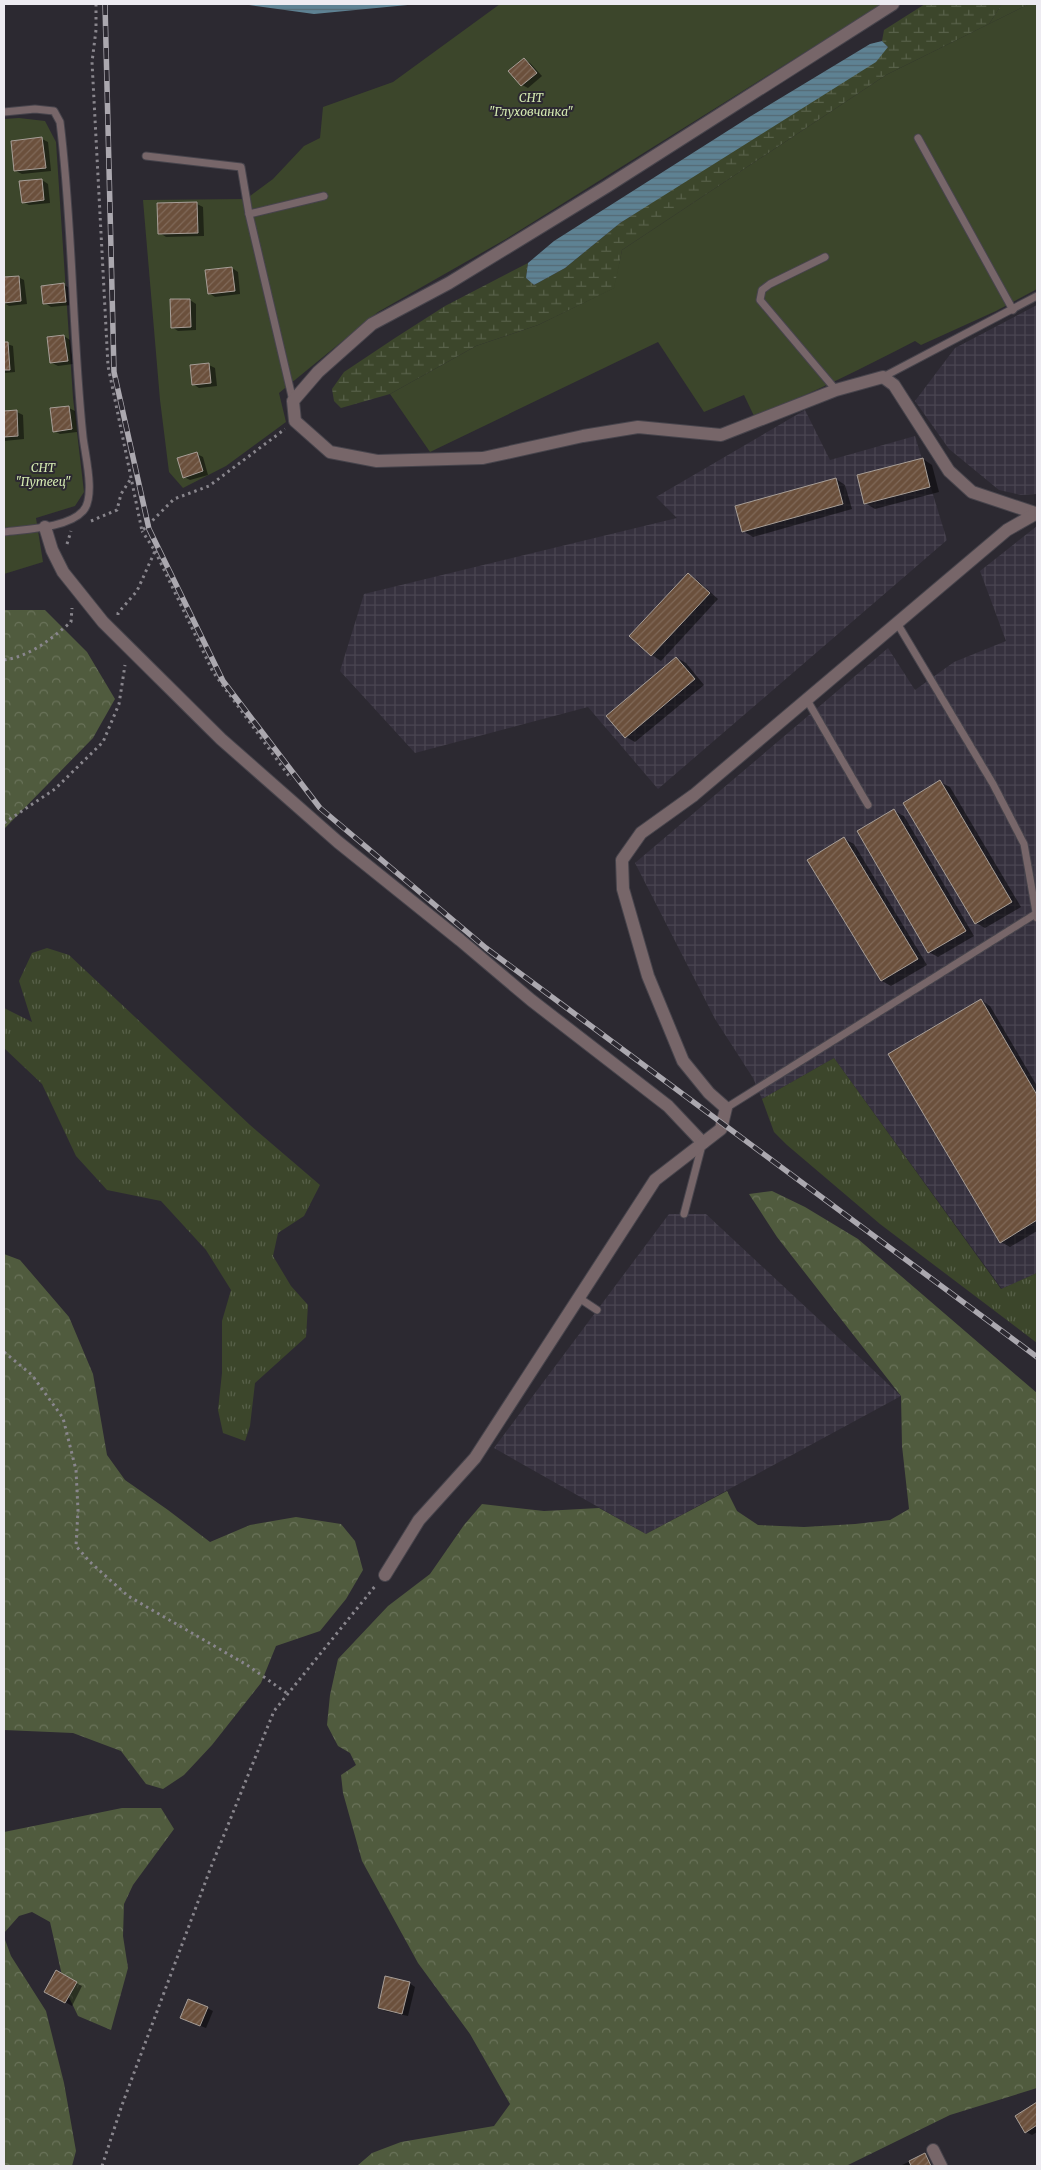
<svg xmlns="http://www.w3.org/2000/svg" width="1041" height="2170" viewBox="0 0 1041 2170" font-family="Merriweather,serif">
<style>
.industrial{fill:url(#industrial-grid)}
.grass{fill:url(#grass-tufts)}
.forest{fill:url(#forest-crowns)}
.wetland{fill:url(#wetland-marsh)}
.garden{fill:#3c462b}
.water{fill:url(#water-rules)}
.shadow{fill:#0007}
.building{fill:url(#building-hatch);stroke:#a79e97}
.lines{fill:none;stroke-linecap:round;stroke-linejoin:round}
.service-casing{stroke:#47444c;stroke-width:9}
.minor-casing{stroke:#47444c;stroke-width:14}
.path{stroke:#89868d;stroke-width:3;stroke-dasharray:2.5 4;stroke-linecap:butt}
.service{stroke:#776669;stroke-width:7}
.minor{stroke:#776669;stroke-width:12}
.rail-casing{stroke:#aba8af;stroke-width:5.5}
.rail{stroke:#2c2931;stroke-width:4;stroke-dasharray:11;stroke-linecap:butt}
.labels{text-anchor:middle;stroke-width:4;stroke-linejoin:round;paint-order:stroke}
.park-label{font-size:12px;font-style:italic;fill:#d4eab1;stroke:#2c2931}
</style>
<defs>
<pattern id="industrial-grid" width="8" height="8" patternUnits="userSpaceOnUse" patternTransform="scale(1.25)"><rect width="8" height="8" fill="#36313e"/><path d="M0 4h8M4 0v8" fill="none" stroke="#4a4551"/></pattern>
<pattern id="grass-tufts" width="24" height="20" patternUnits="userSpaceOnUse" patternTransform="scale(1.25)"><rect width="24" height="20" fill="#3c462b"/><path d="M3 7l-1-3M5 7V3M7 7l1-3M15 17l-1-3M17 17v-4M19 17l1-3" fill="none" stroke="#58614a"/></pattern>
<pattern id="forest-crowns" width="20" height="18" patternUnits="userSpaceOnUse" patternTransform="scale(1.25)"><rect width="20" height="18" fill="#505b3e"/><path d="M2 6a3 3 0 1 1 6 0M12 15a3 3 0 1 1 6 0" fill="none" stroke="#6a735a"/></pattern>
<pattern id="wetland-marsh" width="20" height="14" patternUnits="userSpaceOnUse" patternTransform="scale(1.25)"><rect width="20" height="14" fill="#3c462b"/><path d="M1 5h8M5 5V1M11 12h8M15 12V8" fill="none" stroke="#58614a"/></pattern>
<pattern id="water-rules" width="6" height="5" patternUnits="userSpaceOnUse" patternTransform="scale(1.25)"><rect width="6" height="5" fill="#5e8293"/><path d="M0 2.5h6" fill="none" stroke="#556a75"/></pattern>
<pattern id="building-hatch" width="6" height="6" patternUnits="userSpaceOnUse" patternTransform="scale(1.25)"><rect width="6" height="6" fill="#6b503c"/><path d="M-1 1l2-2M0 6l6-6M5 7l2-2" fill="none" stroke="#806959"/></pattern>
</defs>
<rect width="100%" height="100%" fill="#2c2931"/>
<g class="industrial">
<polygon points="1037,305 1037,494 1021,495 999,490 949,449 915,401 955,348"/>
<polygon points="805,410 830,460 915,436 947,540 658,789 588,707 415,753 340,671 364,594 677,518 656,497"/>
<polygon points="1037,526 1037,1273 1002,1289 834,1058 762,1099 753,1078 715,1019 635,863 888,648 915,690 954,662 1006,641 980,571"/>
<polygon points="669,1214 706,1214 901,1396 646,1534 494,1448"/>
</g>
<g class="grass">
<polygon points="1002,4 1029,4 989,24"/>
<polygon points="47,948 69,955 250,1125 320,1185 304,1216 278,1233 273,1256 291,1286 308,1305 306,1337 255,1383 250,1426 245,1441 223,1433 218,1410 222,1373 222,1321 231,1290 206,1250 161,1201 107,1190 76,1156 42,1084 4,1048 4,1008 32,1022 19,981 32,953"/>
<polygon points="834,1058 1001,1289 1037,1273 1037,1343 880,1224 787,1145 774,1132 762,1099"/>
</g>
<g class="forest">
<polygon points="4,610 45,610 87,652 115,699 93,738 4,829"/>
<polygon points="772,1191 805,1207 858,1239 1037,1393 1037,2088 950,2115 846,2166 357,2166 372,2153 401,2142 494,2126 510,2104 470,2034 418,1963 362,1861 343,1793 341,1775 356,1765 350,1753 338,1746 327,1725 330,1695 338,1659 388,1606 430,1574 464,1525 482,1504 544,1511 599,1508 646,1534 727,1491 737,1511 758,1525 804,1527 855,1524 890,1520 909,1509 902,1446 901,1396 777,1237 749,1194"/>
<polygon points="4,1254 20,1260 69,1317 93,1374 107,1455 125,1480 168,1510 210,1542 250,1525 296,1517 341,1524 355,1541 363,1570 346,1599 320,1631 276,1646 261,1683 212,1745 184,1775 163,1789 146,1784 121,1751 73,1733 4,1730"/>
<polygon points="122,1808 161,1808 174,1829 133,1885 124,1904 123,1936 128,1968 111,2030 78,2016 65,1989 50,1922 32,1912 19,1916 4,1933 4,1832"/>
<polygon points="4,1937 11,1956 46,2011 64,2083 76,2151 72,2166 4,2166"/>
</g>
<polygon class="wetland" points="925,4 1002,4 989,24 886,75 622,250 615,288 538,325 476,346 390,394 341,408 334,401 332,389 344,372 395,338 445,306 528,263 526,278 534,285 565,268 620,223 888,47 882,41 884,30"/>
<g class="garden">
<polygon points="500,4 882,4 506,239 378,312 279,393 286,422 226,466 183,488 169,472 160,400 143,200 246,199 273,179 304,146 320,138 323,107 393,82"/>
<path d="M1029 4H1037V289L996 311 921 345 915 341C862 368 810 395 754 416L744 395 704 412 658 342 430 452 390 394 476 346 538 325 614 288 622 250 886 75Z"/>
<polygon points="19,118 45,121 56,142 73,398 84,492 75,506 36,518 43,562 4,574 4,119"/>
</g>
<g class="water">
<polygon points="242,4 418,4 314,14"/>
<polygon points="882,41 888,47 876,62 620,223 565,268 534,285 526,278 528,263 554,241 751,116 870,44"/>
</g>
<g class="shadow">
<polygon points="524,59 530,63 542,76 528,88 522,85"/>
<polygon points="42,139 48,142 51,171 22,174 16,171"/>
<polygon points="42,180 48,184 50,203 29,205 23,202"/>
<polygon points="159,204 197,204 203,207 204,236 166,237 160,233"/>
<polygon points="232,268 238,272 240,294 215,297 209,293"/>
<polygon points="18,277 24,280 27,304 9,306 4,303 4,279"/>
<polygon points="64,285 70,288 72,305 51,307 45,303"/>
<polygon points="190,300 196,304 196,330 178,331 172,327"/>
<polygon points="64,336 70,340 73,364 58,366 52,363 49,338"/>
<polygon points="4,343 13,346 15,372 4,373"/>
<polygon points="209,365 215,368 217,386 199,388 193,384"/>
<polygon points="69,408 75,411 77,432 60,434 54,431"/>
<polygon points="4,412 17,412 23,415 24,439 4,441"/>
<polygon points="197,454 203,457 208,475 190,480 184,477"/>
<polygon points="923,459 932,465 939,492 875,509 865,503"/>
<polygon points="836,479 845,485 852,509 753,537 743,531"/>
<polygon points="688,574 697,580 718,599 661,661 652,655"/>
<polygon points="677,658 686,663 704,685 635,742 626,737"/>
<polygon points="940,782 950,787 1021,907 985,928 976,923"/>
<polygon points="894,811 904,816 974,936 938,957 929,952"/>
<polygon points="844,839 854,844 927,965 891,986 882,981"/>
<polygon points="981,1000 990,1006 1037,1086 1037,1231 1010,1247 1001,1242"/>
<polygon points="56,1972 82,1986 72,2006 46,1991"/>
<polygon points="409,1983 415,1987 408,2016 385,2011 379,2007"/>
<polygon points="207,2008 213,2011 206,2028 188,2021"/>
<polygon points="1037,2103 1037,2132 1032,2135 1026,2132 1017,2116"/>
<polygon points="925,2154 932,2166 900,2166"/>
</g>
<g class="building">
<polygon points="524,58 537,73 521,86 508,71"/>
<polygon points="42,137 46,168 14,171 11,141"/>
<polygon points="42,179 44,200 22,203 19,181"/>
<polygon points="197,202 198,233 158,234 157,203"/>
<polygon points="232,267 235,291 208,294 205,270"/>
<polygon points="19,276 21,301 4,303 4,277"/>
<polygon points="64,283 66,302 43,304 41,286"/>
<polygon points="170,299 190,299 191,327 171,328"/>
<polygon points="64,335 68,361 50,363 47,337"/>
<polygon points="4,342 8,342 10,370 4,370"/>
<polygon points="209,363 211,383 192,385 190,365"/>
<polygon points="69,406 72,429 53,432 50,408"/>
<polygon points="17,410 18,436 4,437 4,411"/>
<polygon points="197,452 203,471 183,478 177,458"/>
<polygon points="923,458 930,487 864,504 857,475"/>
<polygon points="836,478 843,504 742,532 735,506"/>
<polygon points="688,573 710,593 651,656 629,636"/>
<polygon points="676,657 695,679 625,738 606,716"/>
<polygon points="940,780 1012,902 975,924 903,803"/>
<polygon points="894,809 966,931 928,953 857,831"/>
<polygon points="844,837 918,959 881,981 807,860"/>
<polygon points="981,999 1037,1095 1037,1220 1000,1243 888,1054"/>
<polygon points="56,1970 77,1982 65,2003 44,1992"/>
<polygon points="385,1976 410,1982 402,2014 378,2008"/>
<polygon points="188,1999 208,2007 200,2026 180,2018"/>
<polygon points="1037,2102 1037,2125 1025,2133 1015,2116"/>
<polygon points="925,2153 931,2166 911,2166 909,2161"/>
</g>
<g class="lines">
<defs>
<g id="service">
<path d="M4 112 35 109 54 111 60 122C73 227 72 332 83 437 85 455 96 497 83 511 68 528 26 529 4 532"/>
<polyline points="918,138 1013,310"/>
<polyline points="146,156 241,167 249,214"/>
<polyline points="825,257 770,284 762,290 760,300 836,390"/>
<polyline points="883,377 1037,296"/>
<polyline points="293,401 249,214 324,196"/>
<polyline points="897,623 993,784 1024,844 1037,918"/>
<polyline points="807,700 868,805"/>
<polyline points="726,1108 1037,913"/>
<polyline points="684,1214 702,1145"/>
<polyline points="579,1298 597,1310"/>
</g>
<g id="minor">
<polyline points="893,4 606,187 449,283 372,324 318,372 293,401 295,421 330,452 377,461 483,458 583,436 638,427 721,435 836,390 883,377 894,385 949,471 972,492 1035,513"/>
<polyline points="45,527 52,550 63,572 103,622 221,739 338,842 460,940 531,1000 668,1106 703,1143"/>
<polyline points="385,1575 419,1520 475,1458 655,1180 721,1129 726,1108 709,1093 683,1061 648,976 623,889 622,860 641,833 694,795 1007,530 1037,513"/>
<polyline points="933,2150 941,2166"/>
</g>
</defs>
<use href="#service" class="service-casing"/>
<use href="#minor" class="minor-casing"/>
<g class="path">
<polyline points="96,4 96,30 92,62 108,366 142,531 174,499 209,486 285,429"/>
<polyline points="91,521 117,510 121,494 130,480"/>
<polyline points="67,544 71,531"/>
<polyline points="155,551 213,672 291,779"/>
<polyline points="118,615 118,613 137,591 155,551 142,531"/>
<path d="M4 660C31 656 51 639 71 622L72 608"/>
<polyline points="4,823 55,789 103,742 119,704 125,665"/>
<polyline points="4,1352 32,1375 63,1418 76,1470 78,1510 76,1546 90,1562 128,1596 247,1665 288,1694"/>
<polyline points="102,2166 122,2105 211,1867 274,1711 376,1585"/>
</g>
<use href="#service" class="service"/>
<use href="#minor" class="minor"/>
<defs>
<polyline id="rail" points="105,4 114,372 149,529 223,681 320,808 486,948 1037,1357"/>
</defs>
<use href="#rail" class="rail-casing"/>
<use href="#rail" class="rail"/>
</g>
<g class="labels">
<g class="park-label">
<text x="531" y="102">СНТ<tspan x="531" dy="14">"Глуховчанка"</tspan></text>
<text x="43" y="472">СНТ<tspan x="43" dy="14">"Путеец"</tspan></text>
</g>
</g>
<rect width="1041" height="2170" fill="none" stroke="#edebf1" stroke-width="10"/>
</svg>
